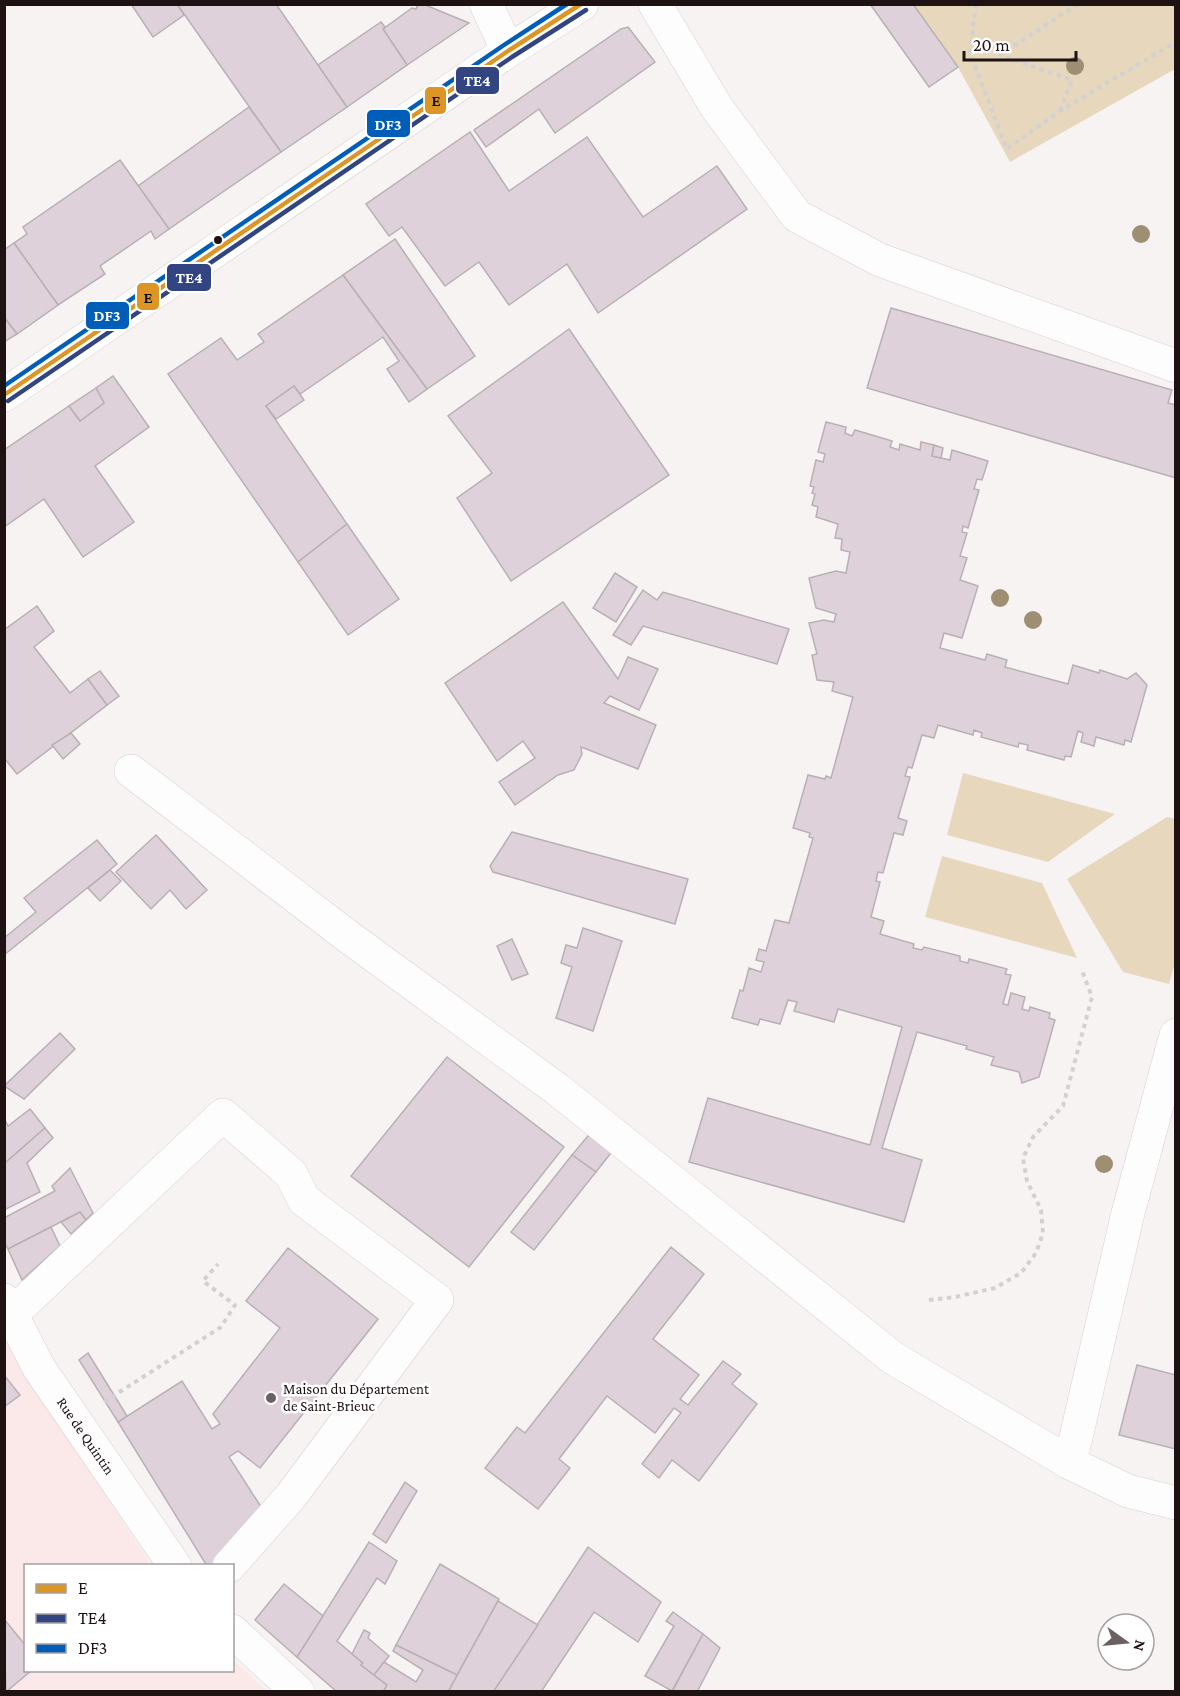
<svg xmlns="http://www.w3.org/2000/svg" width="1180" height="1696" viewBox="0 0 1180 1696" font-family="'Crimson Pro',serif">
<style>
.built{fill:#fbe9e9}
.green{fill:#e7d7bd}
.building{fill:#dfd1d9;stroke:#b8b0b4;stroke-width:1.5}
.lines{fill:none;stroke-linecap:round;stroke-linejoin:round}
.minor-casing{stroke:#d8cecf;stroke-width:34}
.path{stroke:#d2d1d1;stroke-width:4;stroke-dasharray:4.5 4.5;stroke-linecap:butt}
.minor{stroke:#fefdfd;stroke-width:33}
.bus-1-casing{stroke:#fff;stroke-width:9}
.bus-2-casing{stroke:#fff;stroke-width:9}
.bus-3-casing{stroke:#fff;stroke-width:9}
.bus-1{stroke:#dd9525;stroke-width:4.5}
.bus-2{stroke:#334580;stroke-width:4.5}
.bus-3{stroke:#005eb8;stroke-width:4.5}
.tree{fill:#9f8f72}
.bus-dot{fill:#1f1213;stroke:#fff;stroke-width:2}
.poi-dot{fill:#6b6161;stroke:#fff;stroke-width:2}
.labels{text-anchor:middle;stroke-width:5;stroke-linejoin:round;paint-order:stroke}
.poi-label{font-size:15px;fill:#1f1213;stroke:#fff;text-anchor:start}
.street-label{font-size:15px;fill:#1f1213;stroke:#fff}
.line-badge{stroke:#fff;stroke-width:2}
.badge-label{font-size:16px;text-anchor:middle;font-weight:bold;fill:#fff}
.pale-badge-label{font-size:16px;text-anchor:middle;font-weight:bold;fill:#111}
</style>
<rect width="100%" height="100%" fill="#f7f3f3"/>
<polygon class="built" points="4,1340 151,1565 26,1566 26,1670 232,1670 233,1660 267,1691 5,1691"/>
<g class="green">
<polygon points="913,5 1175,5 1175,69 1010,162 958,67"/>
<polygon points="963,773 1115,814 1048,862 947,835"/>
<polygon points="1167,817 1176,819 1176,959 1169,984 1123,972 1067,879"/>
<polygon points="942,856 1042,883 1077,958 925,917"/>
</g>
<g class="building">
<polygon points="131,4 177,4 184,15 153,37"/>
<polygon points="177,4 276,4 347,107 281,152"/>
<polygon points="418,4 423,4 469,23 407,65 383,29 412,8 416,9"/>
<polygon points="870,4 913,4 958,67 929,87"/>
<polygon points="381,22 385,27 383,29 407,65 347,107 318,65"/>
<polygon points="628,27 655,62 555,133 539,109 486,147 474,130 621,29"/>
<polygon points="249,107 281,152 169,229 138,186"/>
<polygon points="470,132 509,191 587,137 643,217 717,166 747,209 598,313 567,264 509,305 479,262 445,286 402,227 389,236 366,204"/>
<polygon points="120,160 169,229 155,239 151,231 100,266 105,274 58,305 14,243 27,234 23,227"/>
<polygon points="395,239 475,356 427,389 343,275"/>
<polygon points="14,243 58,305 17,334 4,317 4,250"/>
<polygon points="343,275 427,389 409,402 387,369 399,361 383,337 300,394 294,386 266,406 347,524 298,562 168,374 221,338 237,360 264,342 258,334"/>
<polygon points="891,308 1172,390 1168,403 1176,405 1176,478 867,388"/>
<polygon points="4,317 17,334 4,342"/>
<polygon points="569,329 669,475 511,581 457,498 492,473 448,416"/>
<polygon points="113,376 149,427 95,466 134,522 83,557 44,499 4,527 4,450 69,406 80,421 104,403 96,388"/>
<polygon points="294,386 304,400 276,419 266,406"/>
<polygon points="96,388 104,403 80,421 69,406"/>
<polygon points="826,422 846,427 845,433 852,436 855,430 892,441 890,447 899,450 900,444 920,450 921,442 934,445 932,456 950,460 952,450 988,461 982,480 977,479 974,489 979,490 968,528 963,526 962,532 967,533 960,556 967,558 960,580 978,586 962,638 944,633 940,648 985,660 987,654 1007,660 1005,667 1068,684 1073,665 1099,673 1100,670 1127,679 1136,673 1147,685 1131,742 1125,740 1124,745 1096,737 1094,746 1081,742 1083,733 1078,731 1071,757 1065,756 1064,760 1027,750 1028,745 1019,743 1018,747 981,737 982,733 974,730 973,735 938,725 934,738 922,735 912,768 908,767 905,776 910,777 898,818 907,821 903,835 894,833 883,873 878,872 876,881 880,882 871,917 884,921 880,934 914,944 913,948 922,950 924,947 960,956 960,961 968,963 969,959 1007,969 1005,974 1011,975 1003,1004 1008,1005 1011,993 1025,997 1022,1009 1029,1011 1030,1007 1050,1013 1049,1018 1055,1020 1039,1077 1022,1083 1019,1072 991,1065 994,1057 966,1049 967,1046 917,1032 882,1148 922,1160 904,1222 689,1162 708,1098 870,1145 902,1027 838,1009 834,1022 794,1011 797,1002 788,1000 780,1024 760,1019 758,1025 732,1018 740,990 743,991 749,968 761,972 764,962 756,960 759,949 766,951 775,920 789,923 813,838 809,837 810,833 793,828 808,775 825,779 826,776 831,778 853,697 832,691 834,682 817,680 812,655 817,654 809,623 824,620 834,622 836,614 816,608 809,578 836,571 846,573 850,552 841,550 842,539 835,538 838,524 816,517 818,507 812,505 815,494 812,493 814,487 810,486 816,460 823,462 825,454 818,452"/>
<polygon points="934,445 943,448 941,458 932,456"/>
<polygon points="347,524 399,599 348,635 298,562"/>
<polygon points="615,573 637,587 616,622 593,608"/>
<polygon points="643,590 657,600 663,592 789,629 777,664 643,626 631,645 613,635"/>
<polygon points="563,602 618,679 628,657 658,669 639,710 610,696 604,703 656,725 638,769 581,747 582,754 574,770 558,775 515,805 499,782 535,758 523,741 497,761 445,683"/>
<polygon points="37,606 54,631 34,647 70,693 88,679 107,705 17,774 4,758 4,630"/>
<polygon points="100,671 119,696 107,705 88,679"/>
<polygon points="71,733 80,744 63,759 52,745"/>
<polygon points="512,832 688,879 675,924 493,872 490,866"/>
<polygon points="156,835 207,890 186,909 170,890 151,909 116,872"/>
<polygon points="97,840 117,864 4,955 4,938 36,912 24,898"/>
<polygon points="110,870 121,881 100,901 88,888"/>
<polygon points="583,928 622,941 593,1031 556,1018 572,967 561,963 566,945 577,948"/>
<polygon points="512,939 528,974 512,980 497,946"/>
<polygon points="60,1033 75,1049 24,1099 4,1086"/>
<polygon points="447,1057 564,1147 469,1267 351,1176"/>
<polygon points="30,1109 45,1128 5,1163 6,1169 4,1170 4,1118 8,1126"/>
<polygon points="45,1128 53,1138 27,1163 40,1192 4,1210 5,1163"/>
<polygon points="592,1131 614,1149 596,1172 572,1155"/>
<polygon points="572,1155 596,1172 534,1250 511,1232"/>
<polygon points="70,1168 93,1213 86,1220 80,1212 8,1249 4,1242 4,1218 55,1191 52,1186"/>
<polygon points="80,1212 86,1220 71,1234 61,1222"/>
<polygon points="51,1227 60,1246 22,1280 8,1249"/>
<polygon points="671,1247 704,1274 653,1339 699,1375 680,1399 688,1405 723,1361 741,1374 732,1384 757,1404 699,1481 672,1460 659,1478 642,1464 681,1413 674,1408 655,1433 607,1396 559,1459 570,1468 538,1509 485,1468 517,1427 525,1433"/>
<polygon points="288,1248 378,1319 260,1468 238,1451 229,1457 263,1510 212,1566 207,1566 118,1422 182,1381 212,1429 220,1424 213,1414 280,1328 246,1301"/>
<polygon points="88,1353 127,1416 118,1422 79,1360"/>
<polygon points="1137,1365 1176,1375 1176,1449 1119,1435"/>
<polygon points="4,1375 20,1395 4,1407"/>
<polygon points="405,1482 417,1491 386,1543 373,1534"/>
<polygon points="369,1542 397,1561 385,1584 377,1578 337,1641 363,1663 361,1665 387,1685 383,1692 337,1692 297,1657"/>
<polygon points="588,1547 661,1602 638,1642 594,1612 541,1692 493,1692"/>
<polygon points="440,1564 499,1599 457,1675 396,1645"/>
<polygon points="284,1584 323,1616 297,1657 255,1620"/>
<polygon points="498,1601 538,1625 493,1692 448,1692"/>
<polygon points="673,1612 703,1634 672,1691 645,1676 674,1626 666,1621"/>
<polygon points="4,1619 26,1646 26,1670 32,1670 6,1692"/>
<polygon points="364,1630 370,1633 368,1638 389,1656 374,1675 361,1665 363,1663 352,1654"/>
<polygon points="703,1634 720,1648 697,1692 672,1692"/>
<polygon points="396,1645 457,1675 448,1692 383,1692 387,1685 374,1675 384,1662 416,1682 423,1670 393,1651"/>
</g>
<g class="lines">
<defs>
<g id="minor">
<polyline points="486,4 508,51"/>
<polyline points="655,4 717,108 797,216 880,260 1176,366"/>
<polyline points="4,395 508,51 582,4"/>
<polyline points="131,771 350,938 557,1089 893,1358 1070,1463"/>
<polyline points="1176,1035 1128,1213 1070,1463 1128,1491 1176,1503"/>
<path id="s1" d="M4 1300 39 1368 175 1566"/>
<polyline points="12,1314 223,1115 291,1174 304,1200 437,1300 291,1496 229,1566"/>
<polyline points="232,1631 298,1692"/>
</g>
</defs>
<use href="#minor" class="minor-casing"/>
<g class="path">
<polyline points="976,4 970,53 1007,149 1060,111 1176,42"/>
<polyline points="1060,111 1072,80 1000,55 1078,4"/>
<polyline points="929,1300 955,1297 995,1288 1021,1273 1036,1253 1043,1233 1041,1210 1027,1181 1023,1158 1033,1137 1063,1106 1092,997 1081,968"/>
<polyline points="104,1402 221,1327 235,1305 203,1281 218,1264"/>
</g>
<use href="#minor" class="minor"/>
<defs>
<polyline id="bus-1" points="4,395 508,51 581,4"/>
<polyline id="bus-2" points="8,401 512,57 586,10"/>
<polyline id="bus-3" points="4,386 504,45 567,4"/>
</defs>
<use href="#bus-1" class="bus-1-casing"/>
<use href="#bus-2" class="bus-2-casing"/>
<use href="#bus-3" class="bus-3-casing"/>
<use href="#bus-1" class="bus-1"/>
<use href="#bus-2" class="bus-2"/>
<use href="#bus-3" class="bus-3"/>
</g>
<g class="tree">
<circle cx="1075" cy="66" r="9"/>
<circle cx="1141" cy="234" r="9"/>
<circle cx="1000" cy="598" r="9"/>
<circle cx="1033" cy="620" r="9"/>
<circle cx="1104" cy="1164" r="9"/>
</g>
<circle class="bus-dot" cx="218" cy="240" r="5"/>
<circle class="poi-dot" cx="271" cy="1398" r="6"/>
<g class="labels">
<g class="poi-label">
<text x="283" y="1394">Maison du Département<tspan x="283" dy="17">de Saint-Brieuc</tspan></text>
</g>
<g class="street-label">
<text dy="5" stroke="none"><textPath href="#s1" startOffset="159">Rue de Quintin</textPath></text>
</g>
</g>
<g class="line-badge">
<rect x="455" y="66" width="45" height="29" rx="6" fill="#334580"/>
<rect x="424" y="86" width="23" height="29" rx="6" fill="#dd9525"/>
<rect x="366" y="109" width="45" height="29" rx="6" fill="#005eb8"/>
<rect x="166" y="263" width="46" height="29" rx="6" fill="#334580"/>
<rect x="136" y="282" width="24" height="29" rx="6" fill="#dd9525"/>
<rect x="85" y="301" width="45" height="29" rx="6" fill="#005eb8"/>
</g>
<g class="badge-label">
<text x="477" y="86">TE4</text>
<text x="388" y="130">DF3</text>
<text x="189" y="283">TE4</text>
<text x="107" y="321">DF3</text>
</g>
<g class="pale-badge-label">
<text x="436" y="106">E</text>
<text x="148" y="303">E</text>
</g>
<rect width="1180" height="1696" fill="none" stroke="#1f1213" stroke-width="12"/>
<rect x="24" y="1564" width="210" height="108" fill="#ffffff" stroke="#a5a0a1" stroke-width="1.5"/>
<rect x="36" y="1584" width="30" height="9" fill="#dd9525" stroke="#a5a0a1" stroke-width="1.5"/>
<text x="78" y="1594" font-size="18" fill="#1f1213">E</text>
<rect x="36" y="1614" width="30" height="9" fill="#334580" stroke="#a5a0a1" stroke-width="1.5"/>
<text x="78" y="1624" font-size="18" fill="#1f1213">TE4</text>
<rect x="36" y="1644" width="30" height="9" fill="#005eb8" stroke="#a5a0a1" stroke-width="1.5"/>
<text x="78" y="1654" font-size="18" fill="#1f1213">DF3</text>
<g transform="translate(1126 1642) rotate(105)"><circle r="28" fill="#ffffff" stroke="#a5a0a1" stroke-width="1.5"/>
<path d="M0-4.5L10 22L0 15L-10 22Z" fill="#6b6161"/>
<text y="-9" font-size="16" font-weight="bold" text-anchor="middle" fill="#1f1213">N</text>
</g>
<path d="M964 51v9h112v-9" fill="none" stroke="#1f1213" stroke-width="3"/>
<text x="973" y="51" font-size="18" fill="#1f1213" stroke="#ffffff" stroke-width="4.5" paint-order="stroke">20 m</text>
</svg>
